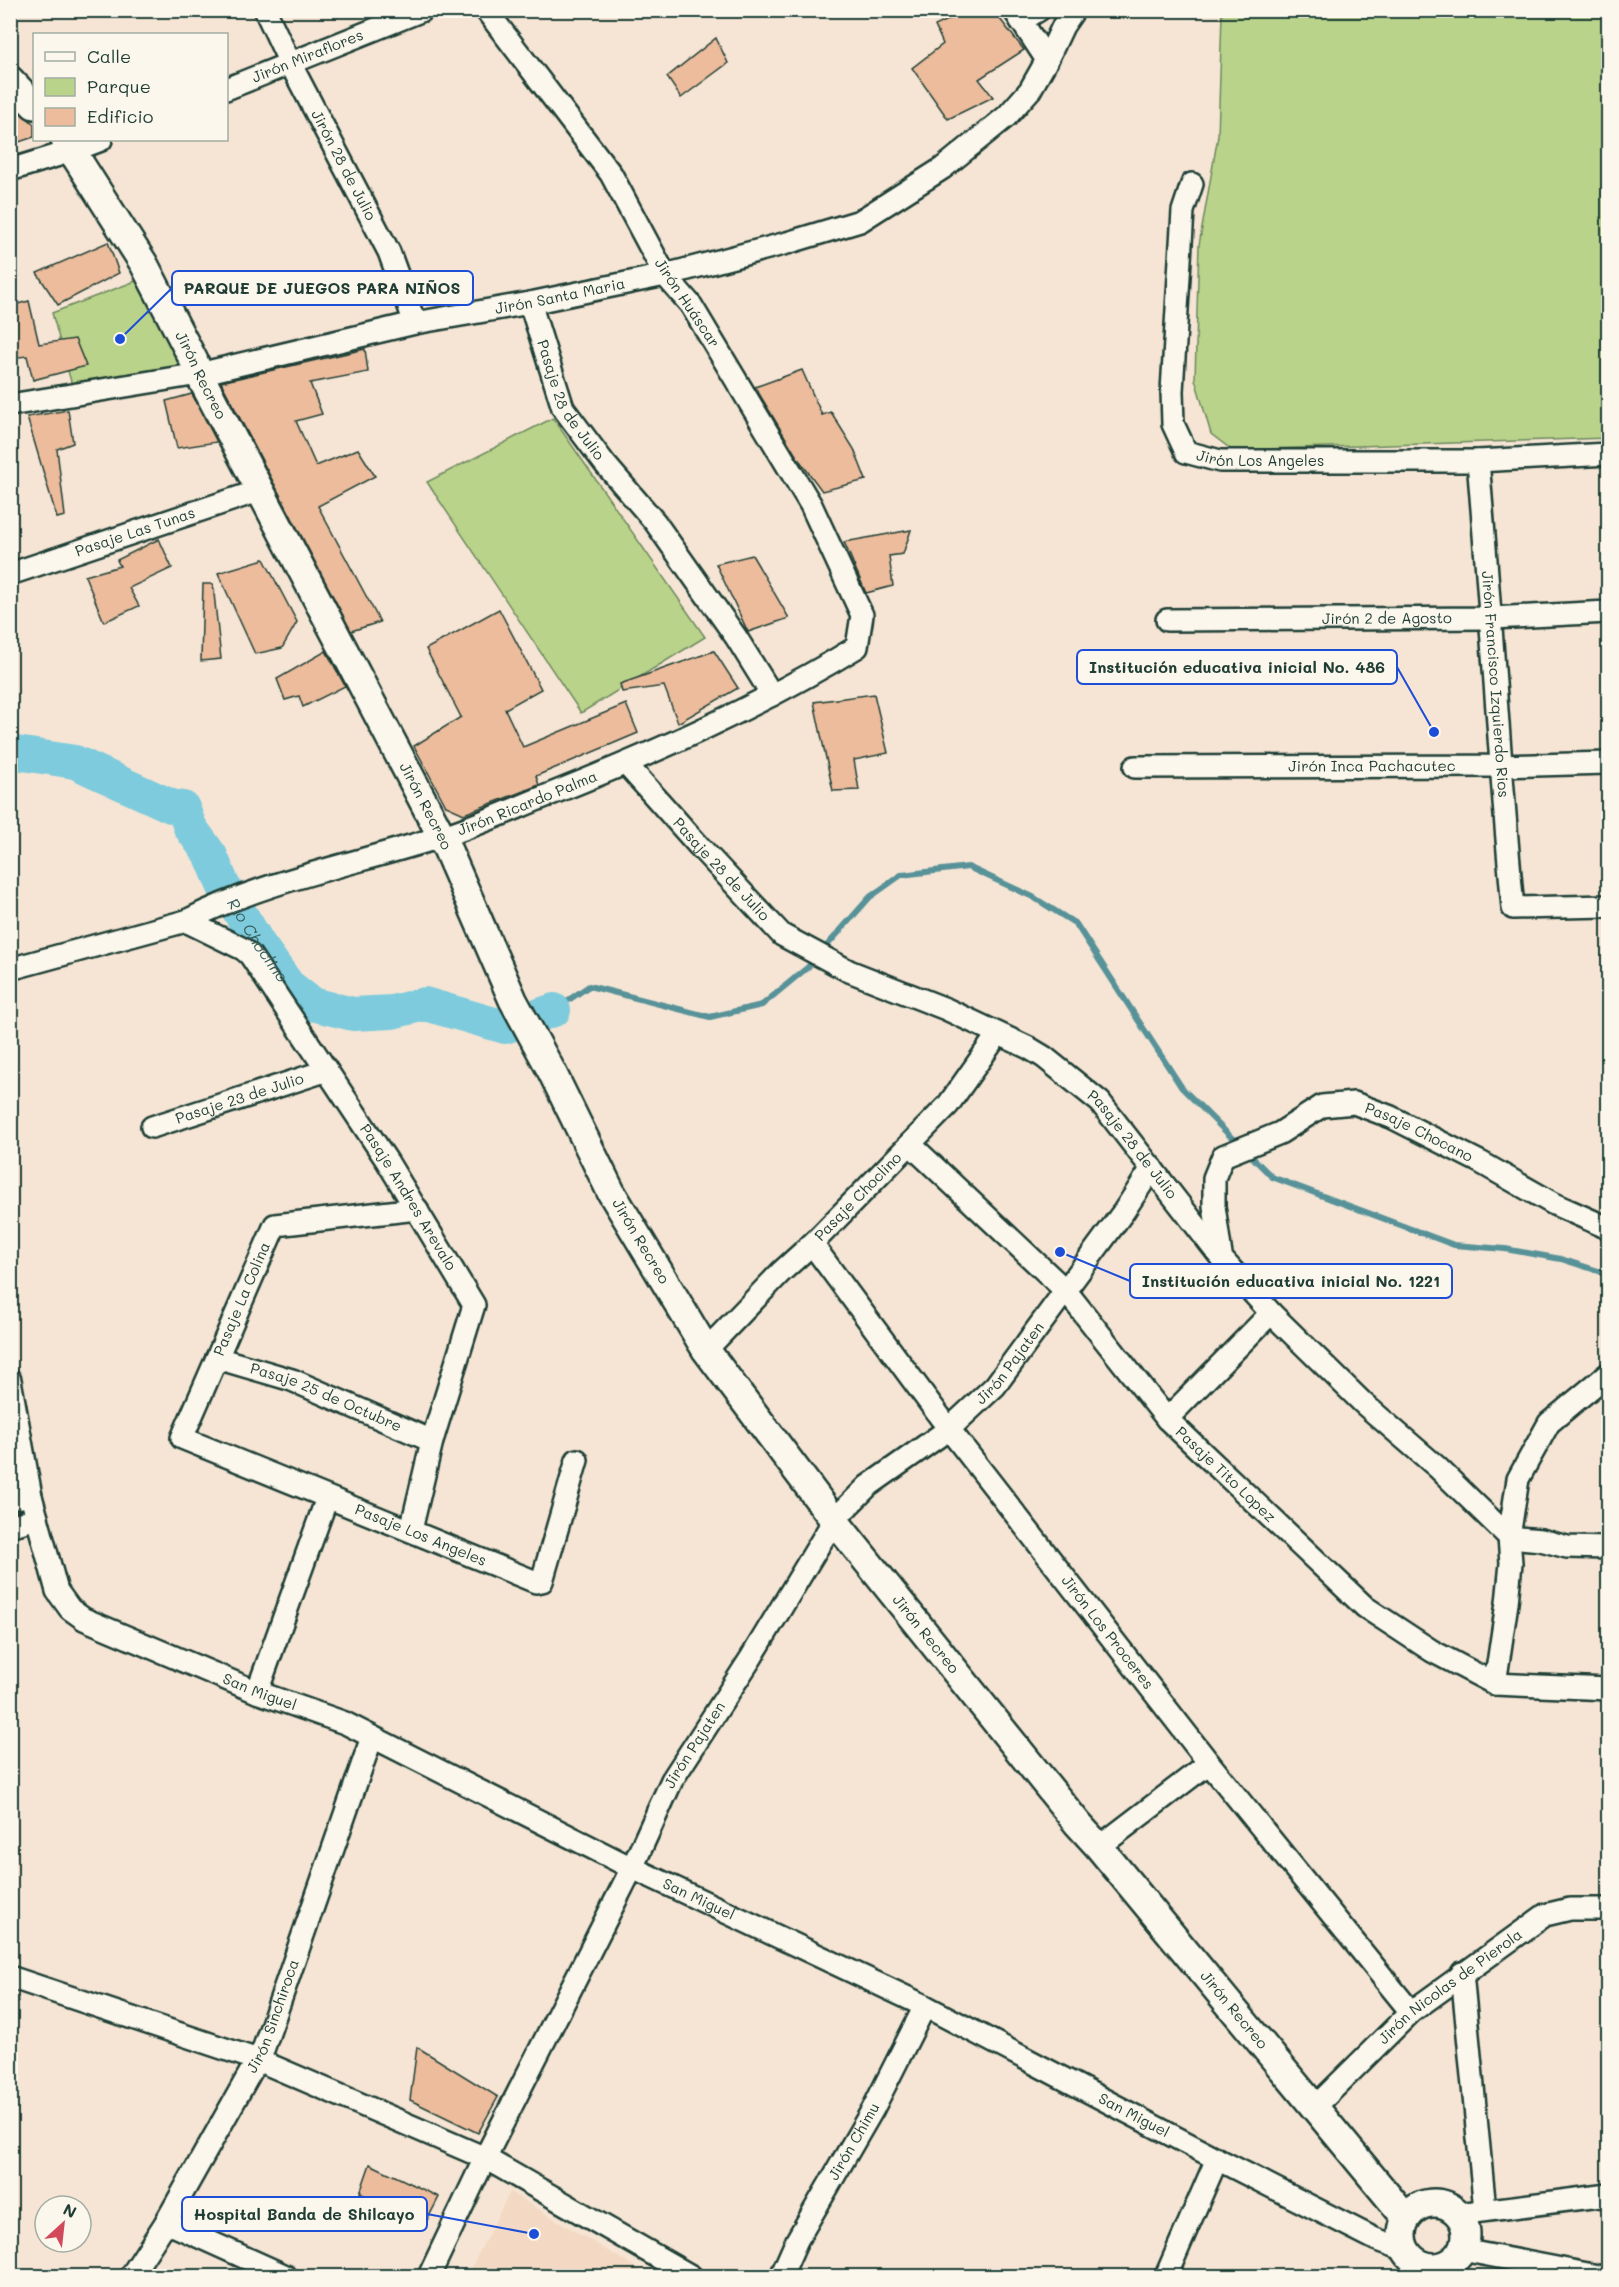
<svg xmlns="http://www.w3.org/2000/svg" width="1619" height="2287" viewBox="0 0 1619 2287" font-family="Mali,sans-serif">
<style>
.built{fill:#f3d9c3}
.green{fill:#bad38a;stroke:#6c885f;stroke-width:1.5}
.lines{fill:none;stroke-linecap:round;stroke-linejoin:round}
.stream{stroke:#589299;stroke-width:6}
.river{stroke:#7ecbdd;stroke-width:34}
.building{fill:#ecbc9c;stroke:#1f3d34;stroke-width:1.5}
.minor-casing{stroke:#1f3d34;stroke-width:26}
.major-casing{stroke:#1f3d34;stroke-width:32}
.minor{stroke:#fbf7ec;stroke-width:21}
.major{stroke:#fbf7ec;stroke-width:27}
.labels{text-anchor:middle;stroke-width:4.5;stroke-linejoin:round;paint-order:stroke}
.street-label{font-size:15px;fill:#1f3d34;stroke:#fbf7ec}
.water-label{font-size:16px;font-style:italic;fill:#37605e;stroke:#fbf7ec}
.leader{fill:none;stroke:#1d4ed8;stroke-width:2}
.callout-dot{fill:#1d4ed8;stroke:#fbf7ec;stroke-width:2}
.callout{fill:#fbf7ec;stroke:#1d4ed8;stroke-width:2}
.callout-label{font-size:16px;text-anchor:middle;font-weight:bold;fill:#1f3d34}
</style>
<rect width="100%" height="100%" fill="#f6e5d4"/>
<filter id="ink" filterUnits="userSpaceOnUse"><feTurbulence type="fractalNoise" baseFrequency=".0167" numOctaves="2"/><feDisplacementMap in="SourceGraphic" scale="12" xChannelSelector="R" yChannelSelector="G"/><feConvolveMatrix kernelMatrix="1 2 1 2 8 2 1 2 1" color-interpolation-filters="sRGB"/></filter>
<g filter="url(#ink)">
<polygon class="built" points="510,2192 650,2276 467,2276"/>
<g class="green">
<polygon points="1219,11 1608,11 1608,438 1232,450 1211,434 1195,379 1199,245 1218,136 1222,15"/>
<polygon points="146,277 195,366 73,389 52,313"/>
<polygon points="553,418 705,637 581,713 427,482"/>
</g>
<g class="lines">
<g class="stream">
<polyline points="554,1010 589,986 710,1017 762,1005 808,967 870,897 901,875 968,867 1033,897 1076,924 1182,1088 1238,1144"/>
<polyline points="1246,1151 1272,1177 1454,1245 1505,1249 1561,1259 1608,1274"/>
</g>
<path class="river" id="s1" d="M10 752 75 762 171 806 183 808 190 827 211 856 223 885 260 946 288 985 312 1004 353 1014 392 1012 425 1004 505 1027 554 1010"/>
</g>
<g class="building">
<polygon points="969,10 993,10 1024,50 979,79 993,97 948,119 912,68 943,44 935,26"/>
<polygon points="716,38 728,63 681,98 667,77"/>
<polygon points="10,103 34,124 34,137 10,145"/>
<polygon points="108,242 119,273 58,305 37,273"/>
<polygon points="29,301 39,344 75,339 86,366 33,380 27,356 10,358 10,306"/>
<polygon points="365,349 368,372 310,383 322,414 296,421 316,466 358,449 375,476 318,506 380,622 351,631 221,382"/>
<polygon points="802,370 822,415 831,412 854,449 866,480 822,491 797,457 755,387"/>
<polygon points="192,394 217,442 177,448 166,401"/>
<polygon points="68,410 73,443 57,449 65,516 57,518 27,417"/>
<polygon points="911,530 903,554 889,556 893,586 866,593 844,542"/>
<polygon points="159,539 172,568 129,588 139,606 104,622 85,576 120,566 117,560"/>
<polygon points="752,555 789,618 748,632 716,564"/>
<polygon points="264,559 297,622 282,648 255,654 218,573"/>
<polygon points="203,584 213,584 221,659 201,661"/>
<polygon points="499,609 541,689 505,709 523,747 626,704 638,733 536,776 539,785 464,814 446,806 414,746 461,717 426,649"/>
<polygon points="326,651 345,686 303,707 299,696 285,700 277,679"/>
<polygon points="714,651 738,688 678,723 664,686 622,692 620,684"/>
<polygon points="874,694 888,753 854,760 859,790 833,791 814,702"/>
<polygon points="417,2047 498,2097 478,2133 410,2100"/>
<polygon points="370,2164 439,2197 424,2226 360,2193"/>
</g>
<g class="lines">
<defs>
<g id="minor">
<path id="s2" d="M265 10 290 63 389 252 415 323"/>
<polyline points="1014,10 1047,60"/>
<polyline points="1021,21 1039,10"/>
<path id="s3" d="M226 89 423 10"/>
<polyline points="10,170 72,151 101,140"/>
<path id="s4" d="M1192 184 1183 211 1172 391 1173 424 1186 452 1220 461H1478L1608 454"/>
<path id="s5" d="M530 303 563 408 605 464 655 522 736 637 772 695"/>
<path id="s6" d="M10 405 199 374 415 323 530 303 665 275 787 243 860 221 943 168 1007 116 1030 90 1047 60 1063 26 1074 10"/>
<path id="s7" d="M1478 461C1491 610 1499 759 1513 908L1608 906"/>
<path id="s8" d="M10 574 261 490"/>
<path id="s9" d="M1167 620 1492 618 1608 612"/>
<path id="s10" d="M626 764 699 846 782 935 849 971 946 1009 1029 1048 1044 1057 1100 1102 1222 1259 1271 1313 1364 1404 1437 1467 1509 1537 1541 1540 1567 1547 1608 1548"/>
<path id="s11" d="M1135 767 1500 766 1608 763"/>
<path id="s12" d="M186 921 243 949 250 955 387 1161 474 1305 432 1441 411 1530"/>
<path id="s13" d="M10 969 186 921C265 880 356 864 440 837 476 826 511 810 546 796 652 754 759 707 857 647L862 615 811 505 691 305 665 275 611 174 486 10"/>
<path id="s14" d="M152 1127 325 1071"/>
<path id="s15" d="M910 1144 1066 1291 1167 1419 1365 1607 1432 1651 1495 1684 1608 1689"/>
<path id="s16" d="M417 1209 275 1225 182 1438 536 1582 542 1581 577 1460"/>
<path id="s17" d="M812 1244 949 1429 1209 1763 1411 2012"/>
<path id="s18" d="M1221 1255 1214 1206V1178L1223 1156 1280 1133 1322 1106 1354 1103 1391 1117 1480 1162 1554 1204 1608 1228"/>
<path id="s19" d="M706 1350 781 1272 812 1244 948 1105 998 1034"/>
<path id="s20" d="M217 1358 292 1380 432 1441"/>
<path id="s21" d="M10 1380 31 1496 57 1591 70 1609 84 1619 257 1692 345 1723 622 1863 925 2006 1217 2159 1375 2239 1406 2250"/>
<polyline points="1167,1419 1271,1313"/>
<polyline points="10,1498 31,1496"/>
<polyline points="10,1526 37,1518"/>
<polyline points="1495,1684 1507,1603 1511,1563 1509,1537 1518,1479 1549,1423 1608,1374"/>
<polyline points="257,1692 327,1498"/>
<polyline points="1099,1847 1209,1763"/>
<polyline points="1462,1973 1485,2210"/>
<polyline points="10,1977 258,2060 485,2158 691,2276"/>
<path id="s22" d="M1314 2108 1411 2012 1545 1915 1570 1909H1608"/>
<polyline points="1458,2214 1608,2195"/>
<polyline points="166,2222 286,2276"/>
<polyline points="1462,2250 1598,2276"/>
<path id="s23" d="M131 2276 166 2222 263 2050 372 1737"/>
<path id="s24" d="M429 2276 485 2158 632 1868 672 1780 751 1658 834 1520 868 1486 949 1429 995 1386 1124 1211 1152 1168"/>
<path id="s25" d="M781 2276 797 2240 873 2109 925 2006"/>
<polyline points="1166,2276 1217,2159"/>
</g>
<g id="major">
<polyline points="10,80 34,105"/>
<path id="s26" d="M65 140 144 264 194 361 199 374 442 837 513 1000 552 1072 611 1192 706 1350 834 1520 1078 1824 1099 1847 1406 2218"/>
<circle cx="1434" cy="2235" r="32"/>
</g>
</defs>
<use href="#minor" class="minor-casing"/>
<use href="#major" class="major-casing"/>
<use href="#minor" class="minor"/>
<use href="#major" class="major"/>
</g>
</g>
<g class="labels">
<g class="street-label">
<text dy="5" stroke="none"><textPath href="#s3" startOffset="88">Jirón Miraflores</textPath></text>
<text dy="5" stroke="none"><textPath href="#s2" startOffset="174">Jirón 28 de Julio</textPath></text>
<text dy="5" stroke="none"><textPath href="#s6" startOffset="561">Jirón Santa Maria</textPath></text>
<text transform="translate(687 303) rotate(56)" y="5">Jirón Huáscar</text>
<text dy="5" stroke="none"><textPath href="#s26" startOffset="272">Jirón Recreo</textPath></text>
<text dy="5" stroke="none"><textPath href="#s5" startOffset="106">Pasaje 28 de Julio</textPath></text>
<text dy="5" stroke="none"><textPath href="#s4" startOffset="348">Jirón Los Angeles</textPath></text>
<text dy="5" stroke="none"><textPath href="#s8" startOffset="132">Pasaje Las Tunas</textPath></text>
<text dy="5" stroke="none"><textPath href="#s9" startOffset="220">Jirón 2 de Agosto</textPath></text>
<text dy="5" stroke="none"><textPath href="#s7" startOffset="224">Jirón Francisco Izquierdo Rios</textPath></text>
<text dy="5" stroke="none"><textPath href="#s11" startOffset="237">Jirón Inca Pachacutec</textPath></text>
<text dy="5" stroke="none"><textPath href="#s13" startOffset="544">Jirón Ricardo Palma</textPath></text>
<text dy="5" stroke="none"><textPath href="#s26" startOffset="758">Jirón Recreo</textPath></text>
<text dy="5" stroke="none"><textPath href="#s10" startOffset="142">Pasaje 28 de Julio</textPath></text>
<text dy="5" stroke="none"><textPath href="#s14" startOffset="92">Pasaje 23 de Julio</textPath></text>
<text dy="5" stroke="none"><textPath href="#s18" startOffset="316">Pasaje Chocano</textPath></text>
<text dy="5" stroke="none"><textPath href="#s10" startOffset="646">Pasaje 28 de Julio</textPath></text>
<text dy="5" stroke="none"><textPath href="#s12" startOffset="362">Pasaje Andres Arevalo</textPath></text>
<text dy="5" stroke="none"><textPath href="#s19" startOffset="216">Pasaje Choclino</textPath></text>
<text dy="5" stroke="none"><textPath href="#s26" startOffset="1244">Jirón Recreo</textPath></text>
<text transform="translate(242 1299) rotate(-67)" y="5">Pasaje La Colina</text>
<text dy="5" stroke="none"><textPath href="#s24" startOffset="1096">Jirón Pajaten</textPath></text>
<text dy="5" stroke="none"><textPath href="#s20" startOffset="116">Pasaje 25 de Octubre</textPath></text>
<text dy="5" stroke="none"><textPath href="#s15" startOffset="458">Pasaje Tito Lopez</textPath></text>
<text dy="5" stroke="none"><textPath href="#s16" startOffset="633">Pasaje Los Angeles</textPath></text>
<text dy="5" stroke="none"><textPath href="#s17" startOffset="488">Jirón Los Proceres</textPath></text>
<text dy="5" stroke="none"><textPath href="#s26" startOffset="1730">Jirón Recreo</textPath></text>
<text dy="5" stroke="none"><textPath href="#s21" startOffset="446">San Miguel</textPath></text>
<text dy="5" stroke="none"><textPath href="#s24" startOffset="594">Jirón Pajaten</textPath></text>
<text dy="5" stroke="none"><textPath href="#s21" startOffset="932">San Miguel</textPath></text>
<text dy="5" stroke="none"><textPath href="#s22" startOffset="183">Jirón Nicolas de Pierola</textPath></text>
<text dy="5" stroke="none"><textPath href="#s26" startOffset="2216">Jirón Recreo</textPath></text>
<text dy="5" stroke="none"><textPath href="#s23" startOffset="297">Jirón Sinchiroca</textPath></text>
<text dy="5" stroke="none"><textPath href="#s21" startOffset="1418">San Miguel</textPath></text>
<text dy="5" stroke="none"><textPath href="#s25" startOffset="153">Jirón Chimu</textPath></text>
</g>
<g class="water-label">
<text dy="6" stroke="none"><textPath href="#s1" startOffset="336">Rio Choclino</textPath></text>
</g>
</g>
<path class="leader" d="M120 339L172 288M1434 732L1397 667M1060 1252L1130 1281M534 2234L427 2214"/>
<g class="callout-dot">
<circle cx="120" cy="339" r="6"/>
<circle cx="1434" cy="732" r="6"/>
<circle cx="1060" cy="1252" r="6"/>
<circle cx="534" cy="2234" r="6"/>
</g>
<g class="callout">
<rect x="172" y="271" width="301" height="34" rx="6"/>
<rect x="1077" y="650" width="320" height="34" rx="6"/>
<rect x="1130" y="1264" width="322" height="34" rx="6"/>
<rect x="182" y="2197" width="245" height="34" rx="6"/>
</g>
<g class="callout-label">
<text x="322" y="294">PARQUE DE JUEGOS PARA NIÑOS</text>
<text x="1237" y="673">Institución educativa inicial No. 486</text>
<text x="1291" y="1287">Institución educativa inicial No. 1221</text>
<text x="304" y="2220">Hospital Banda de Shilcayo</text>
</g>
<rect width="1619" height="2287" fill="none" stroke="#fbf7ec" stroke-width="36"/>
<rect x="18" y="18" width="1583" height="2251" fill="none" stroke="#1f3d34" stroke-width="2" filter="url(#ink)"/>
<rect x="33" y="33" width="195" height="108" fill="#fbf7ec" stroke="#a3ada2" stroke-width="1.5"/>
<rect x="45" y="52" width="30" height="9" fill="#fbf7ec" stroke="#a3ada2" stroke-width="1.5"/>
<text x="87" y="63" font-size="18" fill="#1f3d34">Calle</text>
<rect x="45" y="78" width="30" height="18" fill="#bad38a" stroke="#a3ada2" stroke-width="1.5"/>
<text x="87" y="93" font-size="18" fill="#1f3d34">Parque</text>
<rect x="45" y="108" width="30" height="18" fill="#ecbc9c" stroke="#a3ada2" stroke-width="1.5"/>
<text x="87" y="123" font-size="18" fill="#1f3d34">Edificio</text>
<g transform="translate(63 2224) rotate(27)"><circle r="28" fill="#fbf7ec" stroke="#a3ada2" stroke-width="1.5"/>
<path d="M0-4.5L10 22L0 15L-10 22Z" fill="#d1495b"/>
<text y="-9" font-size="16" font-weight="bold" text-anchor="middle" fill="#1f3d34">N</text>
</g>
</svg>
